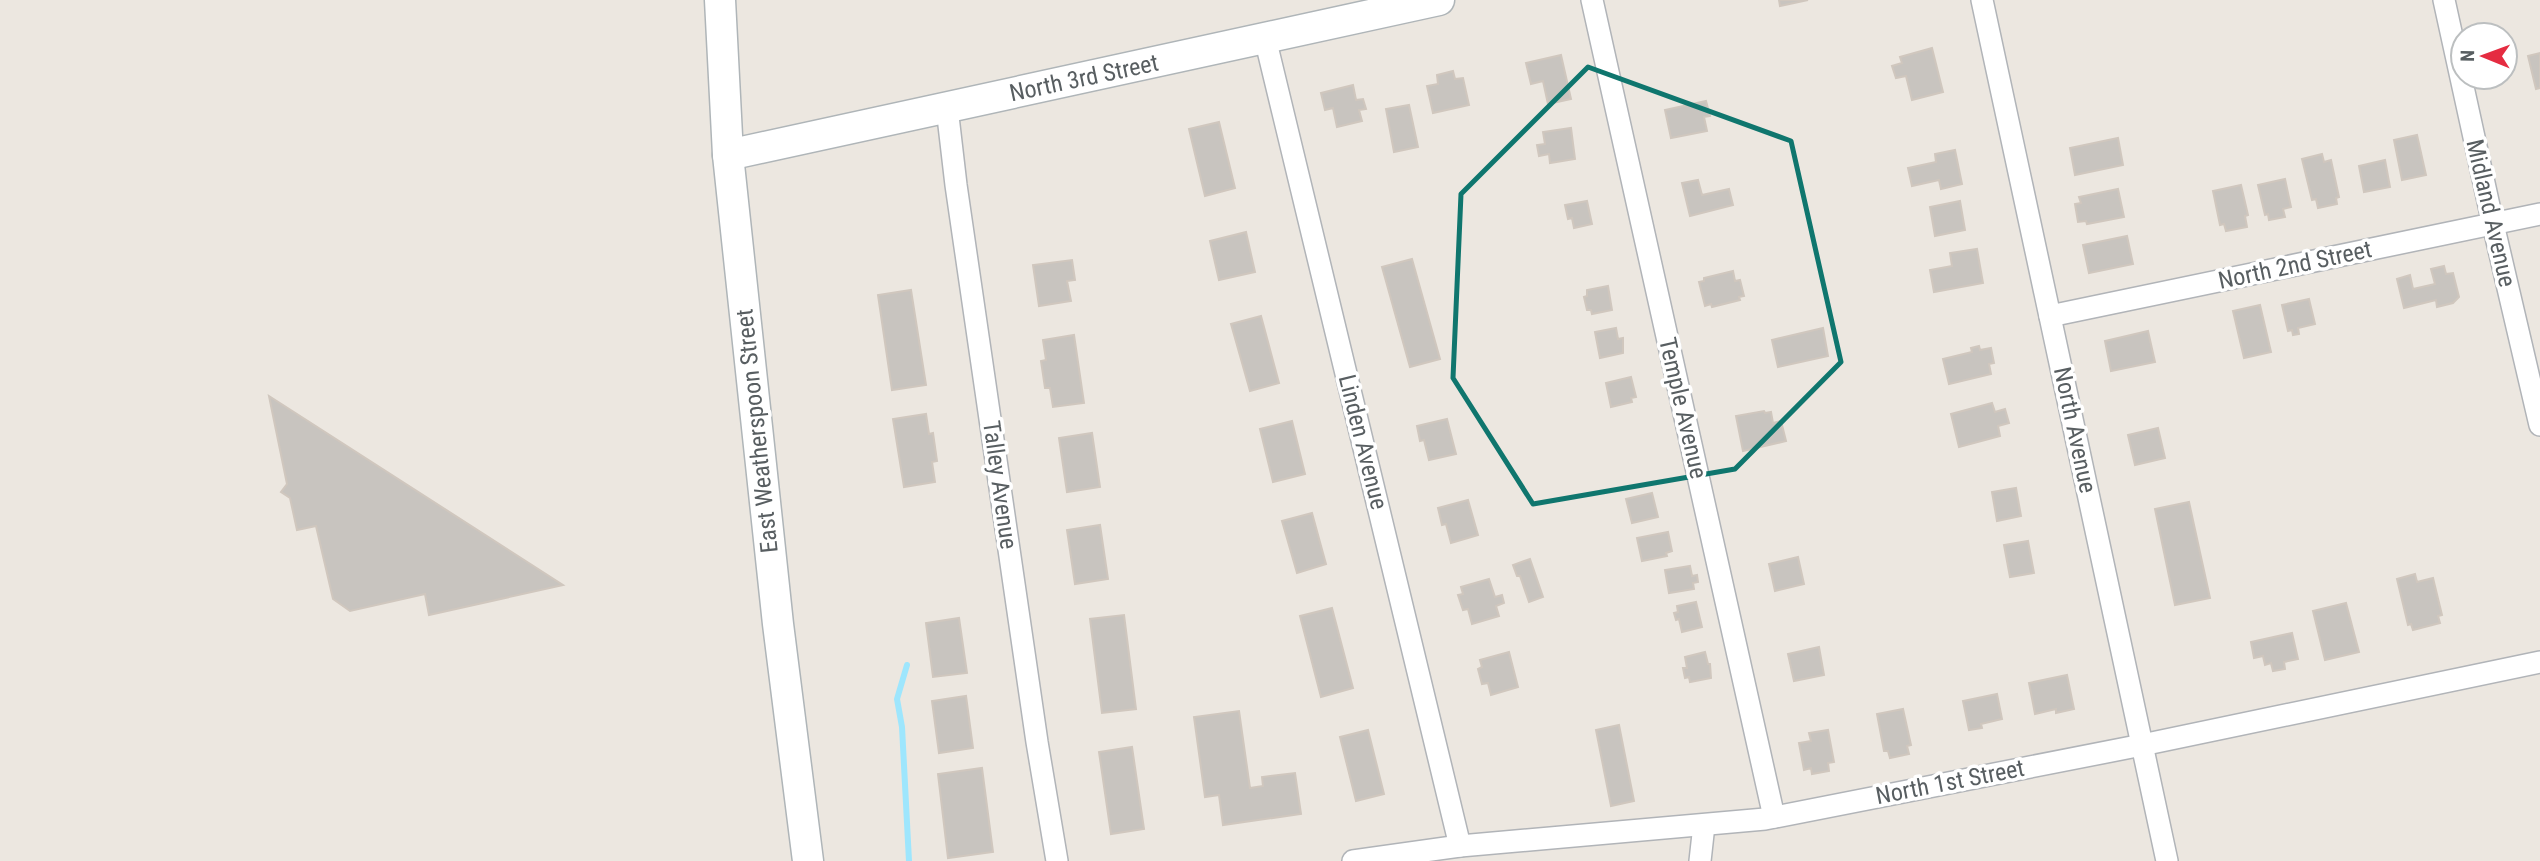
<svg xmlns="http://www.w3.org/2000/svg" width="2540" height="861" viewBox="0 0 2540 861" font-family="'Roboto Condensed',sans-serif">
<style>
.lines{fill:none;stroke-linecap:round;stroke-linejoin:round}
.stream{stroke:#9ee6fd;stroke-width:6}
.building{fill:#c8c4bf;stroke:#d0c7be;stroke-width:2}
.street-casing{stroke:#b1b4b8;stroke-width:24}
.secondary-casing{stroke:#afb5b8;stroke-width:33}
.street{stroke:#fff;stroke-width:21}
.secondary{stroke:#fff;stroke-width:30}
.marked{fill:none;stroke:#0f766e;stroke-width:5;stroke-linejoin:round}
.labels{text-anchor:middle;stroke-width:7;stroke-linejoin:round;paint-order:stroke}
.street-label{font-size:24px;fill:#585e61;stroke:#fff}
</style>
<rect width="100%" height="100%" fill="#ece7e0"/>
<g class="lines">
<polyline class="stream" points="907,665 897,699 902,727 909,861"/>
</g>
<g class="building">
<polygon points="1779,0 1808,0 1780,6"/>
<polygon points="1932,48 1943,92 1912,100 1906,76 1896,78 1892,66 1902,63 1900,57"/>
<polygon points="2540,53 2540,88 2536,89 2528,56"/>
<polygon points="1561,55 1571,99 1548,104 1543,81 1531,84 1526,63"/>
<polygon points="1453,71 1455,79 1463,78 1469,105 1433,113 1427,86 1438,84 1437,75"/>
<polygon points="1353,85 1356,100 1363,99 1366,109 1359,110 1362,121 1337,127 1333,108 1325,110 1321,93"/>
<polygon points="1706,101 1710,116 1704,117 1707,131 1671,138 1665,110"/>
<polygon points="1409,105 1418,147 1394,152 1386,109"/>
<polygon points="1219,122 1235,188 1205,196 1189,129"/>
<polygon points="1571,128 1575,159 1550,163 1549,154 1539,156 1537,145 1545,144 1543,132"/>
<polygon points="2417,135 2426,175 2402,180 2394,140"/>
<polygon points="2118,138 2123,165 2075,175 2070,148"/>
<polygon points="1955,150 1962,184 1941,189 1939,180 1912,186 1908,168 1936,162 1935,154"/>
<polygon points="2322,154 2324,162 2331,160 2339,197 2336,198 2337,204 2318,208 2316,199 2312,200 2302,159"/>
<polygon points="2385,160 2390,187 2364,192 2359,166"/>
<polygon points="2285,179 2291,207 2283,209 2285,217 2269,220 2268,214 2265,215 2258,185"/>
<polygon points="1698,180 1702,195 1729,189 1733,205 1690,216 1682,183"/>
<polygon points="2241,185 2248,215 2245,216 2247,227 2226,231 2224,224 2220,225 2213,191"/>
<polygon points="2118,189 2124,217 2087,224 2086,221 2078,222 2075,204 2081,203 2079,197"/>
<polygon points="1587,201 1592,224 1574,228 1572,218 1568,219 1565,205"/>
<polygon points="1960,201 1965,230 1935,236 1930,207"/>
<polygon points="1246,232 1255,272 1219,280 1210,241"/>
<polygon points="2127,236 2133,264 2089,273 2083,245"/>
<polygon points="1977,249 1983,283 1934,292 1930,270 1952,266 1950,253"/>
<polygon points="1412,259 1440,359 1410,367 1382,267"/>
<polygon points="1072,260 1075,280 1067,281 1071,301 1039,306 1033,265"/>
<polygon points="2444,266 2446,274 2453,273 2459,297 2453,303 2437,307 2436,300 2404,308 2397,279 2410,275 2413,289 2435,284 2431,269"/>
<polygon points="1733,271 1735,281 1740,280 1744,296 1739,297 1740,300 1712,307 1711,304 1705,306 1699,282 1704,281 1704,278"/>
<polygon points="1608,286 1612,310 1592,314 1591,310 1587,310 1584,297 1587,296 1587,290"/>
<polygon points="911,290 926,385 892,390 878,295"/>
<polygon points="2309,299 2315,324 2298,328 2299,334 2293,335 2292,330 2288,331 2282,305"/>
<polygon points="2260,305 2271,352 2244,358 2233,311"/>
<polygon points="1261,316 1279,383 1250,391 1231,324"/>
<polygon points="1616,328 1618,339 1623,338 1623,353 1600,358 1595,332"/>
<polygon points="1823,328 1828,356 1778,367 1772,340"/>
<polygon points="2148,331 2155,362 2111,371 2105,341"/>
<polygon points="1074,335 1084,403 1053,407 1050,388 1045,388 1041,361 1046,360 1043,340"/>
<polygon points="1979,346 1980,350 1991,348 1994,363 1989,364 1991,374 1949,384 1943,359 1972,352 1971,348"/>
<polygon points="1631,377 1636,397 1631,398 1632,402 1611,407 1606,383"/>
<polygon points="269,396 563,585 429,615 425,594 350,611 333,599 316,526 297,530 290,498 281,492 287,484"/>
<polygon points="1992,403 1995,412 2005,409 2009,423 1998,426 2000,436 1959,447 1951,414"/>
<polygon points="1764,411 1765,413 1771,412 1773,423 1781,421 1786,441 1743,451 1736,416"/>
<polygon points="926,414 929,434 933,433 937,461 932,462 935,482 904,487 893,419"/>
<polygon points="1447,419 1456,454 1429,460 1424,440 1420,441 1417,426"/>
<polygon points="1292,421 1305,474 1273,482 1260,429"/>
<polygon points="2158,428 2165,458 2135,465 2128,435"/>
<polygon points="1092,433 1100,487 1067,492 1059,438"/>
<polygon points="2016,488 2021,516 1997,521 1992,492"/>
<polygon points="1652,493 1658,517 1632,523 1626,499"/>
<polygon points="1468,500 1478,535 1451,543 1446,524 1442,525 1438,508"/>
<polygon points="2189,502 2210,598 2175,605 2155,509"/>
<polygon points="1312,513 1326,564 1297,573 1282,521"/>
<polygon points="1100,525 1108,579 1075,584 1067,530"/>
<polygon points="1668,532 1672,551 1666,553 1667,556 1642,561 1637,538"/>
<polygon points="2028,541 2034,573 2010,577 2004,545"/>
<polygon points="1798,557 1804,584 1775,591 1769,564"/>
<polygon points="1530,559 1543,597 1529,602 1520,576 1517,576 1513,565"/>
<polygon points="1690,566 1692,576 1697,575 1698,582 1693,583 1694,589 1669,593 1665,570"/>
<polygon points="2415,574 2417,582 2433,578 2442,615 2438,616 2440,623 2413,630 2411,624 2408,625 2397,579"/>
<polygon points="1489,579 1495,597 1502,595 1504,603 1496,606 1499,616 1472,624 1468,609 1463,610 1458,595 1463,594 1461,587"/>
<polygon points="1696,602 1702,627 1682,632 1679,619 1676,620 1674,613 1678,612 1677,606"/>
<polygon points="2346,603 2359,652 2325,660 2313,611"/>
<polygon points="1332,608 1353,688 1321,697 1300,616"/>
<polygon points="1124,615 1136,709 1102,713 1090,619"/>
<polygon points="959,618 967,673 933,677 926,623"/>
<polygon points="2292,633 2298,659 2284,662 2285,669 2273,671 2271,663 2265,665 2263,656 2254,658 2251,642"/>
<polygon points="1819,647 1824,675 1794,681 1788,654"/>
<polygon points="1509,652 1518,687 1491,695 1488,683 1482,684 1478,669 1482,667 1480,660"/>
<polygon points="1705,652 1708,664 1710,664 1711,678 1690,682 1689,677 1685,678 1683,668 1687,668 1685,657"/>
<polygon points="2067,675 2074,709 2056,713 2056,709 2035,714 2029,683"/>
<polygon points="1997,694 2002,719 1981,724 1982,728 1969,730 1963,701"/>
<polygon points="966,696 973,748 939,753 932,701"/>
<polygon points="1903,709 1911,745 1907,746 1909,754 1890,758 1888,751 1884,751 1877,714"/>
<polygon points="1239,711 1250,788 1263,786 1262,777 1295,773 1301,814 1223,825 1219,795 1205,797 1194,717"/>
<polygon points="1619,725 1634,801 1611,806 1596,730"/>
<polygon points="1368,730 1384,794 1356,801 1340,737"/>
<polygon points="1828,730 1834,762 1828,763 1829,771 1812,774 1811,768 1804,770 1799,743 1811,741 1809,733"/>
<polygon points="1132,747 1144,829 1111,834 1099,752"/>
<polygon points="982,768 993,852 948,858 938,774"/>
</g>
<g class="lines">
<defs>
<g id="street">
<polyline points="1592,0 1774,817"/>
<polyline points="1982,0 2167,861"/>
<polyline points="2444,0 2493,224 2540,425"/>
<polyline points="1265,38 1460,846"/>
<polyline points="947,108 956,185 1037,742 1057,861"/>
<polyline points="2050,316 2540,214"/>
<polyline points="1353,861 1460,846 1765,819 2142,745 2540,662"/>
<polyline points="1700,861 1704,825"/>
</g>
<g id="secondary">
<polyline points="720,0 728,155 778,624 808,861"/>
<polyline points="728,155 1439,0"/>
</g>
</defs>
<use href="#street" class="street-casing"/>
<use href="#secondary" class="secondary-casing"/>
<use href="#street" class="street"/>
<use href="#secondary" class="secondary"/>
</g>
<path class="marked" d="M1588 67 1791 141 1841 362 1735 469 1533 504 1453 378 1461 194Z"/>
<g class="labels">
<g class="street-label">
<text transform="translate(1084 78) rotate(-12)" y="8">North 3rd Street</text>
<text transform="translate(2491 213) rotate(77)" y="8">Midland Avenue</text>
<text transform="translate(2295 265) rotate(-12)" y="8">North 2nd Street</text>
<text transform="translate(1683 408) rotate(77)" y="8">Temple Avenue</text>
<text transform="translate(2075 430) rotate(78)" y="8">North Avenue</text>
<text transform="translate(757 431) rotate(-96)" y="8">East Weatherspoon Street</text>
<text transform="translate(1363 442) rotate(76)" y="8">Linden Avenue</text>
<text transform="translate(1000 485) rotate(82)" y="8">Talley Avenue</text>
<text transform="translate(1950 782) rotate(-11)" y="8">North 1st Street</text>
</g>
</g>
<g transform="translate(2484 56) rotate(271)"><circle r="33" fill="#ffffff" stroke="#bcbfc0" stroke-width="2"/>
<path d="M0-5L12 26L0 18L-12 26Z" fill="#e52c41"/>
<text y="-10" font-size="19" font-weight="bold" text-anchor="middle" fill="#585e61">N</text>
</g>
</svg>
